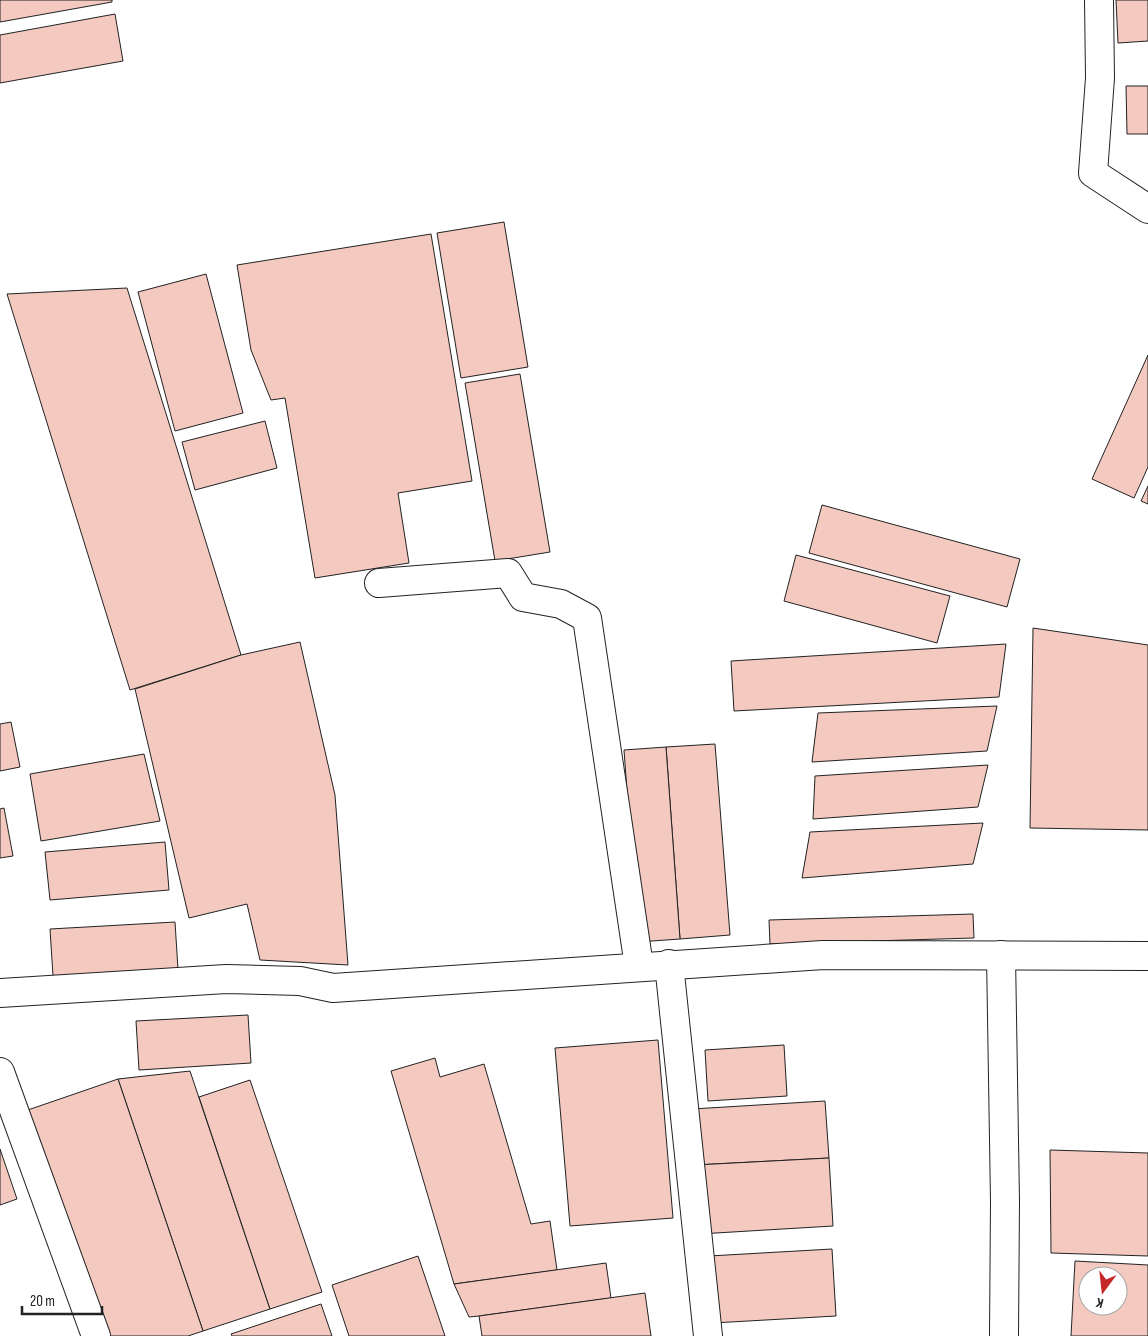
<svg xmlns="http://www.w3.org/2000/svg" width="1148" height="1336" viewBox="0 0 1148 1336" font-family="'Sofia Sans Condensed',sans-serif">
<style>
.building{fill:#f3c9c0;stroke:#222;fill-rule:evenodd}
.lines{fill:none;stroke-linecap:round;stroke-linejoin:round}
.minor-casing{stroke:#222;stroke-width:30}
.minor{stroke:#fff;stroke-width:28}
</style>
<rect width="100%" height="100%" fill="#fff"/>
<g class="building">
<polygon points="0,0 112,0 112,2 0,22"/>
<polygon points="1116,0 1148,0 1148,41 1118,43"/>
<polygon points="115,14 123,61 0,83 0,35"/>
<polygon points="1126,86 1148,86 1148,134 1127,134"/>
<polygon points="504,222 528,367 461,378 437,233"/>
<polygon points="431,234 472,481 398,493 409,563 315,578 285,398 271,400 251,350 237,265"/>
<polygon points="206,274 243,413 175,431 138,292"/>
<polygon points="127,288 241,655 130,690 7,294"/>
<polygon points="1148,355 1148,467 1134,498 1092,479"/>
<polygon points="520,374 550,552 495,561 465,383"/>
<polygon points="265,421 277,468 195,490 182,442"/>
<polygon points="1148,486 1148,504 1141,501"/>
<polygon points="822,505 1020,559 1007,607 809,553"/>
<polygon points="796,555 950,596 937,643 784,601"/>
<polygon points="1033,628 1148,645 1148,830 1030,828"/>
<polygon points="300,642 335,795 348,965 260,960 247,904 189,918 135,689 241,655"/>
<polygon points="1006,644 999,697 734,711 731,661"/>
<polygon points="997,706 987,751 812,762 818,713"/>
<polygon points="11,722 20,767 0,771 0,724"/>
<polygon points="715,744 730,935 680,939 666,747"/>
<polygon points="666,747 680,939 638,942 624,750"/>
<polygon points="144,754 160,821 41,841 30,774"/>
<polygon points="988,765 978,807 813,819 815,776"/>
<polygon points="4,808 13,856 0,858 0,809"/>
<polygon points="983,823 973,864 802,878 810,832"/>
<polygon points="165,842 169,890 50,900 45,852"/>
<polygon points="973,914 974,938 770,944 769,920"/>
<polygon points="175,922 178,969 53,976 50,929"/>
<polygon points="248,1015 251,1063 139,1070 136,1021"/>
<polygon points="658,1040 673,1218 570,1226 555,1048"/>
<polygon points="784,1045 787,1096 708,1101 705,1050"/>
<polygon points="435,1058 440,1077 484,1064 531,1224 550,1221 557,1270 454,1284 391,1071"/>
<polygon points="190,1071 270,1309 203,1331 118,1079"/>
<polygon points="118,1079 203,1331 188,1336 98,1336 22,1112"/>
<polygon points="250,1080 322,1292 270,1309 199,1097"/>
<polygon points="825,1101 829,1158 695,1165 692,1109"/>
<polygon points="0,1149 17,1199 0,1205"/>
<polygon points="1050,1150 1148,1153 1148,1256 1051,1253"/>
<polygon points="829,1158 833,1226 699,1234 695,1165"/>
<polygon points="832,1249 836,1316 713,1323 709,1256"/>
<polygon points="418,1256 445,1336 349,1336 332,1285"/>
<path d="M1075 1261 1148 1265V1336H1071ZM1088 1276H1118V1306H1088Z"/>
<polygon points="606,1263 611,1298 479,1316 469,1317 454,1284"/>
<polygon points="645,1293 651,1336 482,1336 479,1316"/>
<polygon points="321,1304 332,1336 232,1336 231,1334"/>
</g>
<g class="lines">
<defs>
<g id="minor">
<polyline points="1099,0 1100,78 1093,173 1148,209"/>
<polyline points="379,583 508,573 523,597 561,604 587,618 639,966"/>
<polyline points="1001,955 1005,1201 1004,1336"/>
<polyline points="669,964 708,1336"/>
<polyline points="0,993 226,979 300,981 333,988 823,955 1148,956"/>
<polyline points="0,1072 96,1336"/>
</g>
</defs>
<use href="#minor" class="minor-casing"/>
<use href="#minor" class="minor"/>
</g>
<g transform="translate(1103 1291) rotate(195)"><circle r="24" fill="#ffffff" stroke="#a7a7a7"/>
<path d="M0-4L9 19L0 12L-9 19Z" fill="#c62828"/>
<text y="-8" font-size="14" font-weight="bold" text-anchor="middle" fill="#222222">K</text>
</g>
<path d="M22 1306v8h80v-8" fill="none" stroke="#222222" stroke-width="2.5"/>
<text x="30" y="1306" font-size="15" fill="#222222" stroke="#ffffff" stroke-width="4" paint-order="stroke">20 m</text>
</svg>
